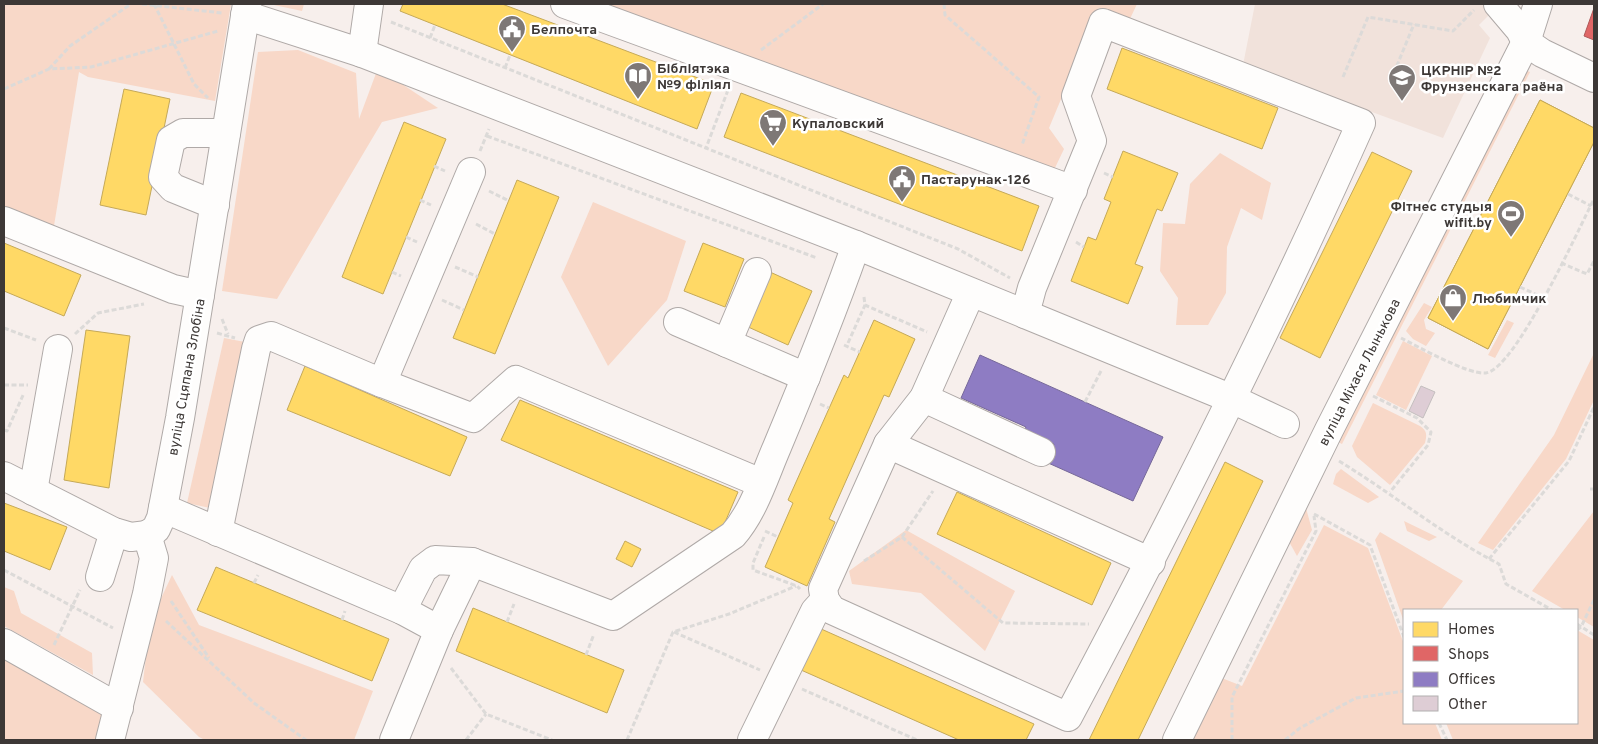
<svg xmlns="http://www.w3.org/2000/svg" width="1598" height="744" viewBox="0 0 1598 744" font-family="Overpass,sans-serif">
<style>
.built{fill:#f1e2db}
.green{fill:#f8d8c8}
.homes{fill:#ffd966;stroke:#c5a958}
.shops{fill:#e06666;stroke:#af5858}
.offices{fill:#8e7cc3;stroke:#766899}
.building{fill:#decdd5;stroke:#c4bfbf}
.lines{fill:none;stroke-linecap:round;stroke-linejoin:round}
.minor-casing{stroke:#afa9a7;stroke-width:30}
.path{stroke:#dcdad8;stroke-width:3;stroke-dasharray:5 2.5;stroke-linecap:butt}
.minor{stroke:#fefdfc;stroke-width:28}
.labels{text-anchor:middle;stroke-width:5;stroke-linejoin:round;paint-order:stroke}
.poi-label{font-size:14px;font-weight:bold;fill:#3d3836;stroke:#fff;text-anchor:start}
.street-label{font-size:14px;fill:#3d3836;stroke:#fff}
</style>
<rect width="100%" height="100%" fill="#f7efec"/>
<polygon class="built" points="1255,4 1500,4 1479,25 1490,38 1443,138 1243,65"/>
<g class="green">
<polygon points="4,4 231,4 215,101 88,77 79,72 53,232 4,213"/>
<polygon points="269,4 304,4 302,11"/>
<polygon points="591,4 1137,4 1128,23 1099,8 1049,128 1064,149 1053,172"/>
<polygon points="298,50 356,73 359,119 378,68 438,108 382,122 277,299 222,291 258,52"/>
<polygon points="1525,70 1530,72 1342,444 1336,441"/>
<polygon points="1220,153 1271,183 1262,220 1241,208 1227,247 1226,293 1208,325 1176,325 1178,298 1160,271 1163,223 1185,224 1190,184"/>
<polygon points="593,202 686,241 667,300 608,366 561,277"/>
<polygon points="1424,303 1432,307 1424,320 1426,329 1435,333 1426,346 1413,339 1406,331"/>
<polygon points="1507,320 1514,323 1495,358 1488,355"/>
<polygon points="224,338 245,342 210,508 187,503"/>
<polygon points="1403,341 1432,356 1406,410 1376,395"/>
<polygon points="1594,353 1594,400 1566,459 1493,550 1478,543 1554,435"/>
<path d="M1373 403 1420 426C1427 431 1427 434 1425 443L1390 485 1357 457 1352 446Z"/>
<polygon points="1341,469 1379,497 1368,503 1333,484 1336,474"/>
<polygon points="1306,508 1312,530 1297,556 1287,538"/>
<polygon points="1594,511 1594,627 1577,617 1577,610 1565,610 1532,591"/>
<polygon points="1404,521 1437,537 1429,541 1407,531"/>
<polygon points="1324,525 1368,548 1404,644 1404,723 1435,723 1442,740 1187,740 1214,675 1242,686"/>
<polygon points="906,530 1015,591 985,651 921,593 852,584 849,571"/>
<polygon points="1380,532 1463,581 1441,610 1404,610 1404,622 1375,540"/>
<polygon points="172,575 199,625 373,691 354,740 205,740 199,737 143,682 150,622"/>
<polygon points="4,587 14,591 21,613 92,653 93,675 4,626"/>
<polygon points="1577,630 1594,640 1594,740 1453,740 1446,723 1577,723"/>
<polygon points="4,650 113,711 104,740 4,740"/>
</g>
<g class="homes">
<polygon points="403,4 502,4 714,84 697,129 400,11"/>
<polygon points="1122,48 1278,108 1262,149 1107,89"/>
<polygon points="124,89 170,99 146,215 100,205"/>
<polygon points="741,93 1039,206 1022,251 724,137"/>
<polygon points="1540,100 1594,128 1594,142 1488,349 1428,318"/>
<polygon points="1540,100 1594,128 1594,142 1488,349 1428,318"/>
<polygon points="404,122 446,139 383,294 342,277"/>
<polygon points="1123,151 1178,173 1162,211 1157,209 1135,264 1143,267 1128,304 1071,281 1088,237 1096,240 1111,202 1104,199"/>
<polygon points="1372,152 1412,171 1320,358 1280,338"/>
<polygon points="517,180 559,197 495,354 453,338"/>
<polygon points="4,243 81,275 64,316 4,291"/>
<polygon points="703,243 744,259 725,307 684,291"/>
<polygon points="770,272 812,291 788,345 746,326"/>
<polygon points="874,320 915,339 889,397 884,395 829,519 835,522 807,586 765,567 793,503 788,500 844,375 848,378"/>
<polygon points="86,330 130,336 109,488 64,480"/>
<polygon points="305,366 467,437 450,476 287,410"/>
<polygon points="520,400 738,492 720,534 501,440"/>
<polygon points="1225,462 1263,481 1138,740 1089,740"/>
<polygon points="957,492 1111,563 1092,605 937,534"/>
<polygon points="4,503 67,527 50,570 4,551"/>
<polygon points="625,541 641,549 632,567 616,559"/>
<polygon points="216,567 389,639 372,681 197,610"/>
<polygon points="473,608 624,670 607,713 456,651"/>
<polygon points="819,628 1034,724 1026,740 959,740 801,670"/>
</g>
<polygon class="shops" points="1594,8 1594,40 1584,36"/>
<polygon class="offices" points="980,355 1163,437 1133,501 1046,462 1054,444 1024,431 1026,427 961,398"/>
<polygon class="building" points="1421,386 1435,392 1423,418 1409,411"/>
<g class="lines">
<defs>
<g id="minor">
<polyline points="565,4 1073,190"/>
<polyline points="1498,4 1520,30 1526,42 1542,53 1594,78"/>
<path d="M245 15 362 53 856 245 1025 314 1032 288 1092 141 1076 96 1103 23 1361 123C1271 325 1172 522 1068 717L832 610 825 600 823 589 888 444 924 398 971 292"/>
<polyline points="362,53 369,4"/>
<polyline points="215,205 173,188 163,177 171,140 183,133 226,133"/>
<polyline points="4,221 173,289 200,295"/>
<polyline points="1025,314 1232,399 1285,424"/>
<polyline points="678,322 806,377"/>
<polyline points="727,343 757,272"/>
<polyline points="382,383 471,172"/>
<polyline points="924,398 1041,452"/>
<polyline points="888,444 1151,562"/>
<polyline points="4,476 114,532 131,537 147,535"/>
<polyline points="33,491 58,349"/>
<polyline points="163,508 402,610 439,630"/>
<polyline points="218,532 256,349 259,340 271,336 382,383 473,418 516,380 761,483"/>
<polyline points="147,535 156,529 161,518 180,418 247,4"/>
<polyline points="100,577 114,532"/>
<polyline points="402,610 423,569 435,560 472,562"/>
<polyline points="4,643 119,708"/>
<polyline points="110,740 147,594 154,558 147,535"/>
<path d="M394 740 439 630 472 562 613 616 733 535C754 511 764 477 777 447 805 380 832 314 856 245"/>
<polyline points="752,740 815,611 825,600"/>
<polyline points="1177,740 1329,430 1526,42 1538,4"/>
</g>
</defs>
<use href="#minor" class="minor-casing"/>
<g class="path">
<polyline points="142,4 222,13"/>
<polyline points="154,4 194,84 208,98"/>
<polyline points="944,4 945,15 1039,97 1022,145"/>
<polyline points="391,22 706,148"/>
<polyline points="430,38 435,25"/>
<polyline points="761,50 823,4"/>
<polyline points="505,68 510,55"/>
<polyline points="49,69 70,46 131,4"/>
<polyline points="1343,77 1368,17 1453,31 1474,10"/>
<polyline points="1391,80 1414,24"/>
<polyline points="4,89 49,69 91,67 218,31"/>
<polyline points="728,90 706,148 958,249 1010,278"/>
<polyline points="487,136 817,258"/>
<polyline points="480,151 489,129"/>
<polyline points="434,166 445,171"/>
<polyline points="1104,173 1113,177"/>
<polyline points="489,191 509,201"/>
<polyline points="1568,194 1591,206"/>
<polyline points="420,200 431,205"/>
<polyline points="476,224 495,234"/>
<polyline points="406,237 417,242"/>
<polyline points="1076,242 1084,247"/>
<polyline points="1561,263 1587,274 1594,261"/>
<polyline points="455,267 478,277"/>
<polyline points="392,272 401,276"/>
<polyline points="1520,287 1544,298"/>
<polyline points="864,297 865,305 927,332"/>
<polyline points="442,300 464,310"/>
<polyline points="222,319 228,334"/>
<polyline points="4,328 36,340"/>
<polyline points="217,333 235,338"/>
<polyline points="75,334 98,313 144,304"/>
<path d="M1401 338C1419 347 1468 375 1486 373 1516 368 1578 230 1594 199"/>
<polyline points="848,343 865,305"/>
<polyline points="844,345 860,352"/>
<polyline points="4,385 28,385"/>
<polyline points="1373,396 1417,418 1431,432 1428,445 1390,492"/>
<polyline points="1085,402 1101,371"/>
<polyline points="820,404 829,408"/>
<polyline points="4,430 7,431 24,393"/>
<path d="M1339 461C1393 494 1443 535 1499 564L1506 584 1552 610"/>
<polyline points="1590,489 1594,489"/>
<polyline points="1314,514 1370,545 1404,637"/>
<polyline points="765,531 778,537"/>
<polyline points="764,537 753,563 753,570 797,586 800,589"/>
<polyline points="902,537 1003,623 1089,624"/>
<polyline points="1489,559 1569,461 1594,407"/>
<polyline points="864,561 902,537 933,491"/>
<polyline points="4,570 113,628"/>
<polyline points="254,583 258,575"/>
<polyline points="171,601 209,658"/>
<polyline points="342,620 345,611"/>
<polyline points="166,621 254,703 306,740"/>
<polyline points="507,622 514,604"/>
<polyline points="1577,624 1594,635"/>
<polyline points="1577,630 1581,627 1594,600"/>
<polyline points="674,632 760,670"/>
<polyline points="54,645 80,590"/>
<polyline points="586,655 594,634"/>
<polyline points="451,668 486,714 552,740"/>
<polyline points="802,689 917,740"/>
<polyline points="1439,723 1447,740"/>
<polyline points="466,740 486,714"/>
<polyline points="627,740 673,632 729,614 796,586"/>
<polyline points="1232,740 1232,697 1316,531 1314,516"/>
<polyline points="1285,740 1300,728 1356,698 1404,691"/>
</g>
<use href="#minor" class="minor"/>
</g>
<defs>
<symbol id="civic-pin" viewBox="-11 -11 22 30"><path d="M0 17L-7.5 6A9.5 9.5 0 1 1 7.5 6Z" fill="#7e7876" stroke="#fff"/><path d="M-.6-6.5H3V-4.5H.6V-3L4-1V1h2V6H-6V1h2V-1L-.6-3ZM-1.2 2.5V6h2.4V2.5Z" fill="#fff"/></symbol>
<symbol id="library-pin" viewBox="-11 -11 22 30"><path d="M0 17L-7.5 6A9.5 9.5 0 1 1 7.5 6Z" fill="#7e7876" stroke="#fff"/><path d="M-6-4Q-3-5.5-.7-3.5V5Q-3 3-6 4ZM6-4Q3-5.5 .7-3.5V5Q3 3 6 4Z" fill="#fff"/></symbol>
<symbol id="school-pin" viewBox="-11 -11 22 30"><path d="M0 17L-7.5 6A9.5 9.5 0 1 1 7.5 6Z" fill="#7e7876" stroke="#fff"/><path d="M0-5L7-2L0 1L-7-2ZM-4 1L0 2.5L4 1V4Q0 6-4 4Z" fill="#fff"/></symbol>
<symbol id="supermarket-pin" viewBox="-11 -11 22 30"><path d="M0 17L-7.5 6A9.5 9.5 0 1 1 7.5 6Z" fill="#7e7876" stroke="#fff"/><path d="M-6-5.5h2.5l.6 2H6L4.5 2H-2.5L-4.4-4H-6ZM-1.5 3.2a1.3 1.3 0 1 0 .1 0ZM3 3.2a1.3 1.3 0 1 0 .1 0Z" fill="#fff"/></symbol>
<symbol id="stadium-pin" viewBox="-11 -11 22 30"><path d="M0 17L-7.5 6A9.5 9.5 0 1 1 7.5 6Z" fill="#7e7876" stroke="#fff"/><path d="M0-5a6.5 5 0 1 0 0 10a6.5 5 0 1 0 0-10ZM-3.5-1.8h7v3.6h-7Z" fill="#fff"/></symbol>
<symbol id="shop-pin" viewBox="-11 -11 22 30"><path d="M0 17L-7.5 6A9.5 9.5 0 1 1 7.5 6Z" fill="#7e7876" stroke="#fff"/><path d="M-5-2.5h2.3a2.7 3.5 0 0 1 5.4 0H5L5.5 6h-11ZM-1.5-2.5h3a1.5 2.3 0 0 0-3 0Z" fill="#fff"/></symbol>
</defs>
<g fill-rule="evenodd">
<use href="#civic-pin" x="496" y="13" width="32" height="43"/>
<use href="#library-pin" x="622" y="60" width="32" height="43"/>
<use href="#school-pin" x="1386" y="62" width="32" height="43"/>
<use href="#supermarket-pin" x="757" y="107" width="32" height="43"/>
<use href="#civic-pin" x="886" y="163" width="32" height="43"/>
<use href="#stadium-pin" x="1495" y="198" width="32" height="43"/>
<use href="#shop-pin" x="1437" y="282" width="32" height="43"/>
</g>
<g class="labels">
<g class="poi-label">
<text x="531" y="34">Белпочта</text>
<text x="657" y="73">Бібліятэка<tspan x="657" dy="16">№9 філіял</tspan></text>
<text x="1421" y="75">ЦКРНіР №2<tspan x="1421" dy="16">Фрунзенскага раёна</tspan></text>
<text x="792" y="128">Купаловский</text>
<text x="921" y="184">Пастарунак-126</text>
<text x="1492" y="211" text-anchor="end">Фітнес студыя<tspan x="1492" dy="16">wifit.by</tspan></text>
<text x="1472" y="303">Любимчик</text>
</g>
<g class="street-label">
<text transform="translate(1359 372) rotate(-63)" y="5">вуліца Міхася Лынькова</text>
<text transform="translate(186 377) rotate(-80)" y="5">вуліца Сцяпана Злобіна</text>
</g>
</g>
<rect width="1598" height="744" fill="none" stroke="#3d3836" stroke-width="10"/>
<rect x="1403" y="609" width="175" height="115" fill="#ffffff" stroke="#b1afaf"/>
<rect x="1413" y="622" width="25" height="15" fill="#ffd966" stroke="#b1afaf"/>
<text x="1448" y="634" font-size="15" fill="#3d3836">Homes</text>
<rect x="1413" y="646" width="25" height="15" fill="#e06666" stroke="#b1afaf"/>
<text x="1448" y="659" font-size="15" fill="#3d3836">Shops</text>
<rect x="1413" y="672" width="25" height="15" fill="#8e7cc3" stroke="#b1afaf"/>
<text x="1448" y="684" font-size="15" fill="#3d3836">Offices</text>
<rect x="1413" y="696" width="25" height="15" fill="#decdd5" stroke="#b1afaf"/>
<text x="1448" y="709" font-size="15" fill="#3d3836">Other</text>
</svg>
